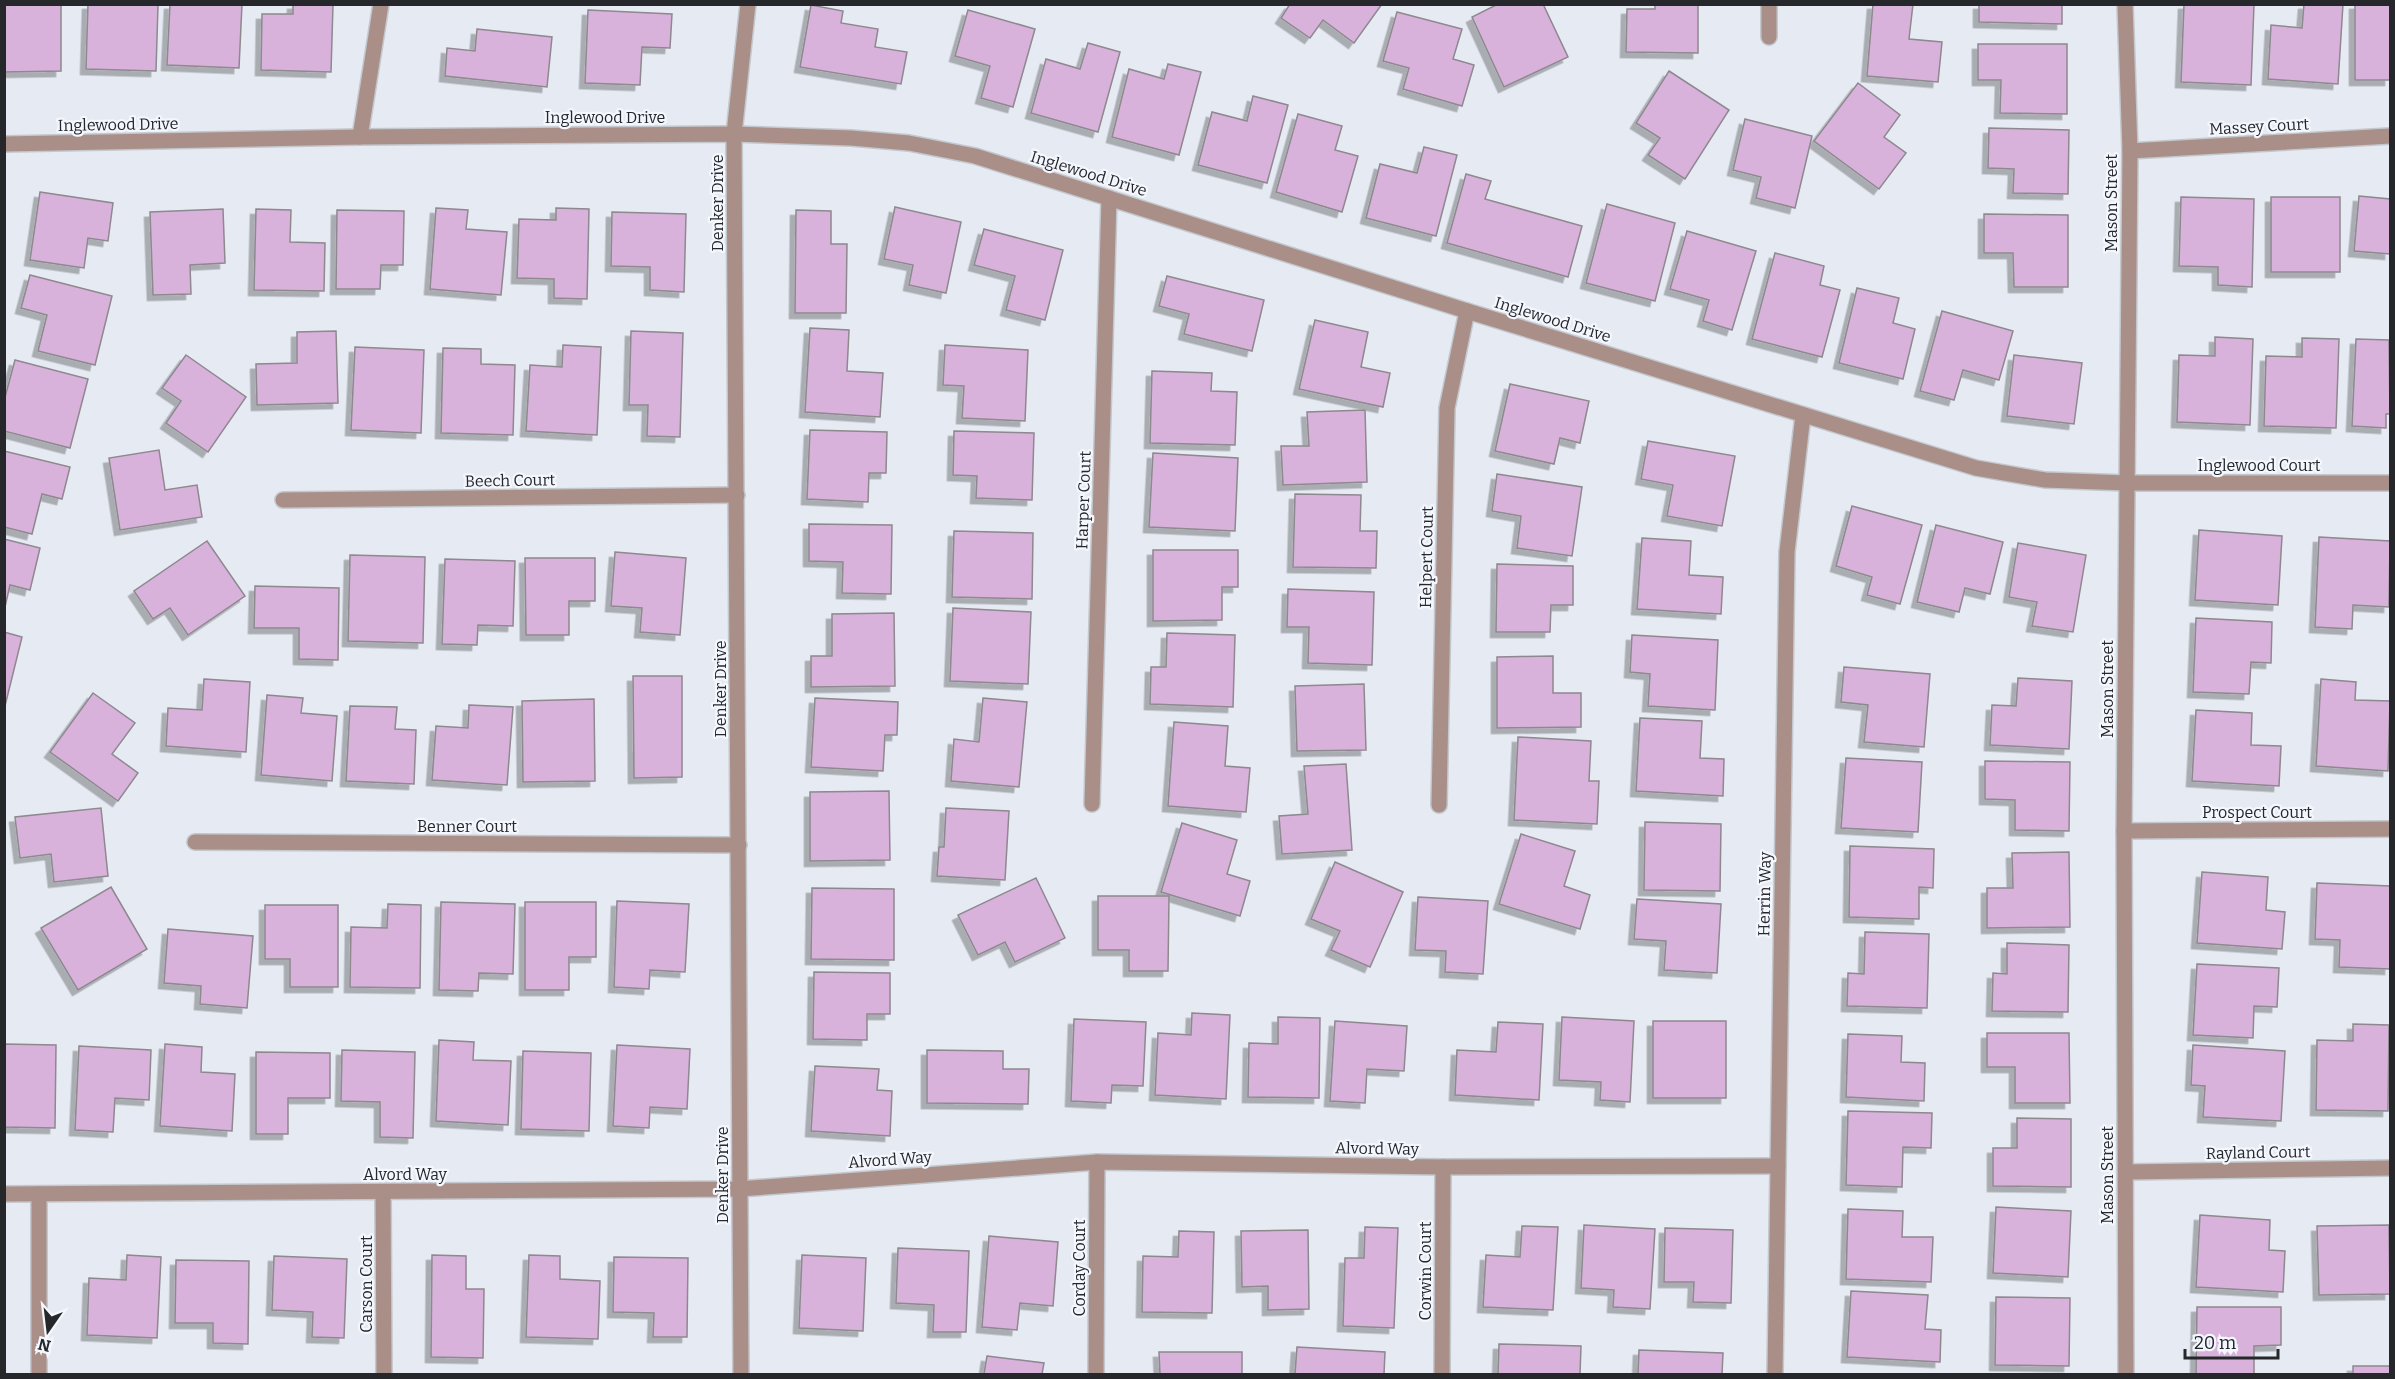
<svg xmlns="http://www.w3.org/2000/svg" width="2395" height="1379" viewBox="0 0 2395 1379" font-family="Bitter,serif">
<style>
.building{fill:#d9b2dc;stroke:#8e888f;stroke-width:1.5;filter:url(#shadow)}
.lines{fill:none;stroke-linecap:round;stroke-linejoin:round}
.street-casing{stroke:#c3c7ce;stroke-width:18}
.street{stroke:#a98f88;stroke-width:15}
.labels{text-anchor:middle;stroke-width:4.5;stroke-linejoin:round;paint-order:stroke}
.street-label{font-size:16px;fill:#25272a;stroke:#f4f7fe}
</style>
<defs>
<filter id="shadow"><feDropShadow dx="-5.5" dy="5.5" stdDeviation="0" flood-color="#0004"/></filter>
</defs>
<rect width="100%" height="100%" fill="#e6eaf2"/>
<g class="building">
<polygon points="4,4 61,4 61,71 4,72"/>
<polygon points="88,4 158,5 156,71 86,69"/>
<polygon points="170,4 242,4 239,68 167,65"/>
<polygon points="293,4 333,4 331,72 261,70 262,14 293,14"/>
<polygon points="1290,4 1382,4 1354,43 1323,20 1310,38 1281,18"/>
<polygon points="1498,4 1543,4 1568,57 1504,87 1472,17"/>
<polygon points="1655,4 1698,4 1698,53 1626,52 1627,9 1655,9"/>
<polygon points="1873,4 1913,4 1909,39 1942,42 1938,82 1867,76"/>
<polygon points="1979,4 2062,4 2062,24 1979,22"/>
<polygon points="2184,4 2254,4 2251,85 2181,82"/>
<polygon points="2304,4 2343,4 2338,84 2268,79 2271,25 2302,28"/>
<rect x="2355" y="4" width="35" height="76"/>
<polygon points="811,5 843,11 841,23 878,29 875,47 907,52 901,84 800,67"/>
<polygon points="588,10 672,14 670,48 642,47 640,85 585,83"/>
<polygon points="968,10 1035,29 1013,107 981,98 990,66 955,56"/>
<polygon points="1397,12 1462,29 1453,59 1474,65 1462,106 1403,89 1409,68 1383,61"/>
<polygon points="477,29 552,37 547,87 445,76 447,48 475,51"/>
<polygon points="1088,43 1120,52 1098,132 1031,113 1046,59 1080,69"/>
<polygon points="1978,44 2067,44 2067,114 2000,113 2001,80 1978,80"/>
<polygon points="1168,64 1201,72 1179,155 1112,137 1129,69 1164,79"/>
<polygon points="1669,71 1729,110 1685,179 1648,155 1660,138 1636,123"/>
<polygon points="1858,83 1900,115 1884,137 1906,153 1879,189 1814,141"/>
<polygon points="1253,96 1288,105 1267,183 1198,165 1212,112 1247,121"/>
<polygon points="1298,114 1342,126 1335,150 1358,156 1342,212 1276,192"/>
<polygon points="1745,119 1812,136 1795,208 1756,198 1761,177 1733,170"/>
<polygon points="1989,128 2069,130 2068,194 2013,193 2014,169 1988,168"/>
<polygon points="1424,147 1457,155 1436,236 1366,218 1380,164 1417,173"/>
<polygon points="1466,174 1491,181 1485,199 1582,226 1568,277 1447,243"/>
<polygon points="40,192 113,203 108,241 88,238 84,268 30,260"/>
<polygon points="2359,196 2390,199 2390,254 2354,251"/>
<polygon points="2181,197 2254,199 2252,287 2218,285 2218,267 2179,266"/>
<rect x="2271" y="197" width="69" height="75"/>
<polygon points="1607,204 1675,223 1655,301 1586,283"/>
<polygon points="895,207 961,222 946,293 909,285 913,265 884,259"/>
<polygon points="436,208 468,210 466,229 507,232 501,295 430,289"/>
<polygon points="556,208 589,209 587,299 554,298 554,279 517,278 519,219 556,220"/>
<polygon points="223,209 225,263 190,265 191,294 153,295 150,212"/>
<polygon points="256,209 291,210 290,242 325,243 324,291 254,290"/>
<polygon points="337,210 404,211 403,265 381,265 380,289 336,289"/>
<polygon points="796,210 831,211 831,244 847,244 846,313 795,313"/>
<polygon points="612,212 686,214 684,292 650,290 650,267 611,266"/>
<polygon points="1984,214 2068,215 2068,287 2014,287 2013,253 1984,253"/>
<polygon points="984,229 1063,250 1045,320 1006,310 1015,276 974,265"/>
<polygon points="1687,231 1756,251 1732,330 1703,321 1709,300 1670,289"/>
<polygon points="1775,253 1824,266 1820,285 1840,290 1822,357 1752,339"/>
<polygon points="30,275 112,296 95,365 38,351 47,315 21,308"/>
<polygon points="1167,276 1264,300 1252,351 1184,334 1189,314 1159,306"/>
<polygon points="1857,288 1899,298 1893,323 1915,329 1903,379 1839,363"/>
<polygon points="1942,311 2013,331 1999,380 1963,370 1954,400 1920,391"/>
<polygon points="1315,320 1368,332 1361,367 1390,373 1383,407 1299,389"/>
<polygon points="810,328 849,330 847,371 883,373 880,417 805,412"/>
<polygon points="336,331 338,403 257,405 256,364 297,363 297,332"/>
<polygon points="631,331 683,333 680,437 647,436 648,405 629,405"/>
<polygon points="2215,337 2253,339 2250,425 2177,422 2179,355 2215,356"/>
<polygon points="2302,338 2339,339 2336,428 2264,426 2266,356 2302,357"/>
<polygon points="2356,339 2389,340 2390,414 2386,414 2386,428 2352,426"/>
<polygon points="563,345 601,347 597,435 526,431 530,365 562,367"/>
<polygon points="945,345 1028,350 1025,421 962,418 964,386 943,385"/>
<polygon points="355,347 424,350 421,433 351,430"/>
<polygon points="443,348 481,349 481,364 515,365 513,435 441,433"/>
<polygon points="186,355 246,397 208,452 166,423 181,401 162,388"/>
<polygon points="2014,355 2082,363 2074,424 2007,416"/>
<polygon points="15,360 88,379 70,448 4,431 4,401"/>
<polygon points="1152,371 1212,373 1211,391 1237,392 1235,445 1150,443"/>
<polygon points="1510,384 1589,401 1580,443 1560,438 1554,464 1495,451"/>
<polygon points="1365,410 1367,482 1283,485 1281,446 1309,446 1307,412"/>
<polygon points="810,430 887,432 886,473 869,473 868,502 807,499"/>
<polygon points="954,431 1034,433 1032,500 976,498 977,476 953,475"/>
<polygon points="1648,441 1735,456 1722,526 1667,516 1673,485 1641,479"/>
<polygon points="159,450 165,490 197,485 202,517 120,530 109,458"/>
<polygon points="4,451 70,467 62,499 42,494 32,534 4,527"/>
<polygon points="1153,453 1238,458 1235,531 1149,527"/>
<polygon points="1497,474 1582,487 1572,556 1517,548 1521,516 1492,511"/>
<polygon points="1295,494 1361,495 1360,531 1377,531 1376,568 1293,567"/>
<polygon points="1852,506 1922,525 1900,604 1867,595 1872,577 1836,566"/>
<polygon points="809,524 892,525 891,594 842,593 843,562 809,561"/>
<polygon points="1936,525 2003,542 1990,594 1965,588 1959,612 1917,602"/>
<polygon points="2199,530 2282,536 2278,605 2195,600"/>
<polygon points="954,531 1033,533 1032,599 952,597"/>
<polygon points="2319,537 2390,541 2389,607 2353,605 2352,629 2315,627"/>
<polygon points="1642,538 1691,541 1689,575 1723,577 1721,614 1637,609"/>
<polygon points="4,539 40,548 30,590 10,585 5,607"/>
<polygon points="207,541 245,596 188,635 170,608 153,619 134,591"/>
<polygon points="2018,543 2086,555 2073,632 2032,626 2037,602 2009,597"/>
<polygon points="1153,550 1238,550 1238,587 1222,587 1222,620 1153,621"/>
<polygon points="615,552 686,558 680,635 640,632 642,608 611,606"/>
<polygon points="350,555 425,557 423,643 348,641"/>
<polygon points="525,558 595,558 595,601 569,601 569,635 526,635"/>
<polygon points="445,559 515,561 513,626 478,625 477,645 442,644"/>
<polygon points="1497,564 1573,566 1573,605 1551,605 1550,632 1496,632"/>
<polygon points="255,586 339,588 338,660 299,659 299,628 254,628"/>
<polygon points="1288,589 1374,592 1372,665 1308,663 1309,627 1287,627"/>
<polygon points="953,608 1031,612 1028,684 950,681"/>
<polygon points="894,613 895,686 811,687 811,656 832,656 832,614"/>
<polygon points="2196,618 2272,622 2271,663 2251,662 2249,694 2193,692"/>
<polygon points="4,632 22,637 5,706 4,706"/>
<polygon points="1167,633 1235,635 1233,707 1150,704 1151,667 1166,667"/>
<polygon points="1632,635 1718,640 1715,710 1648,706 1650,674 1630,672"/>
<polygon points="1553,656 1553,693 1581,693 1581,727 1497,728 1497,657"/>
<polygon points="1844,667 1930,674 1924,747 1864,742 1868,705 1841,702"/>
<polygon points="633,676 682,676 682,777 634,778"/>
<polygon points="2018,678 2072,681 2069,749 1990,745 1992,705 2016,706"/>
<polygon points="204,679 250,682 246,752 166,746 168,708 202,710"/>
<polygon points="2321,679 2356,682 2355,700 2390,701 2388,771 2316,766"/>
<polygon points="1364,684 1366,750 1297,751 1295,686"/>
<polygon points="93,693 135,723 112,754 138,773 118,801 50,752"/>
<polygon points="267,695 303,698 301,713 337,716 332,781 261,775"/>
<polygon points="815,698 898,702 897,735 885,735 883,771 811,767"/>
<polygon points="983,698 1027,702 1019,787 951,781 954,739 979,742"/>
<polygon points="594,699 595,781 523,782 522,701"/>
<polygon points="469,705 513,707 507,785 432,780 436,726 468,728"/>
<polygon points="350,706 397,707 395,729 416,730 414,784 346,781"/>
<polygon points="2196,710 2252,713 2251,745 2281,746 2279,786 2192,781"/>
<polygon points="1640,718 1702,721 1700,758 1724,759 1723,796 1636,791"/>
<polygon points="1174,722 1228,726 1225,766 1250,768 1246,812 1168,806"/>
<polygon points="1518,737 1591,741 1589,781 1599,781 1597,824 1514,820"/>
<polygon points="1846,758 1922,762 1918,832 1841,828"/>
<polygon points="1985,761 2070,762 2069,831 2015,830 2015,800 1985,799"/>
<polygon points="1346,764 1352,850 1282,854 1279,816 1308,814 1304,766"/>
<polygon points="889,791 890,860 810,861 810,792"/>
<polygon points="101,808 108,876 54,882 51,854 20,858 15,817"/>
<polygon points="946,808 1009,811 1005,880 937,876 939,847 944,847"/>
<polygon points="1645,822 1721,824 1720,891 1644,890"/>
<polygon points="1182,823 1237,840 1227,874 1250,881 1240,916 1161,892"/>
<polygon points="1521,834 1575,851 1564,886 1590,895 1580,929 1499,904"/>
<polygon points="1850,846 1934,849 1933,888 1919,887 1919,919 1849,917"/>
<polygon points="2069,852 2070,927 1987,928 1987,888 2013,888 2012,853"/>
<polygon points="1335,862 1403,892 1370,967 1331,950 1340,931 1311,919"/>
<polygon points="2202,872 2268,877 2266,910 2285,912 2282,949 2197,943"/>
<polygon points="1036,878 1065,938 1015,962 1005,942 978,955 958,915"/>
<polygon points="2317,883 2390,886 2390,969 2339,967 2340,940 2315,939"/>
<polygon points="111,887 147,949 78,990 41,928"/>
<polygon points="812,888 894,889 894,960 811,959"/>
<polygon points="1098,896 1169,896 1168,971 1129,971 1129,950 1098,950"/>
<polygon points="1418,897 1488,901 1483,974 1445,972 1446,951 1415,950"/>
<polygon points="1637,899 1721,904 1717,973 1664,970 1666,941 1634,939"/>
<polygon points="617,901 689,904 685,972 650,970 649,989 614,987"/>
<polygon points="441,902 515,904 513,974 479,973 478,991 439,990"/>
<polygon points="525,902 596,902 596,957 569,957 569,990 525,990"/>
<polygon points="388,904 421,905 420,988 350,987 351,927 387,928"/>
<polygon points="265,905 338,905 338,987 290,987 290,959 265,959"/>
<polygon points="168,929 253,936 247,1008 200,1004 201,986 164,983"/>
<polygon points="1865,932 1929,934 1927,1008 1847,1006 1848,973 1864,974"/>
<polygon points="2007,943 2069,945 2068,1012 1992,1011 1993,973 2007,974"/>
<polygon points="2197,964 2279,968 2277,1007 2254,1006 2253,1038 2193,1035"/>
<polygon points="814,972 890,973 890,1014 867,1014 867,1040 813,1039"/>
<polygon points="1192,1013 1230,1015 1226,1099 1155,1095 1158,1033 1191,1035"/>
<polygon points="1278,1017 1320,1018 1319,1098 1248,1097 1249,1043 1278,1044"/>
<polygon points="1562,1017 1634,1021 1630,1102 1600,1100 1601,1082 1559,1080"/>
<polygon points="1074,1019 1146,1022 1143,1086 1112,1085 1111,1103 1071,1101"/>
<polygon points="1335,1021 1407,1026 1404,1071 1367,1069 1365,1103 1330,1101"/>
<rect x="1653" y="1021" width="73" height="77"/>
<polygon points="1498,1022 1543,1024 1539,1100 1455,1095 1457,1050 1496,1052"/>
<polygon points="2353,1024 2389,1025 2388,1111 2316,1110 2317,1040 2353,1041"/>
<polygon points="1987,1033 2069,1033 2070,1103 2015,1103 2015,1067 1987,1067"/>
<polygon points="1848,1034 1902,1036 1901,1062 1925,1063 1924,1101 1846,1097"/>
<polygon points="439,1040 474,1042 473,1060 511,1061 508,1125 436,1121"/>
<polygon points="4,1044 56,1045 55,1128 4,1127"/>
<polygon points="165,1044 202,1047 201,1072 235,1074 232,1131 160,1126"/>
<polygon points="617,1045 690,1049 687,1109 650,1107 649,1128 613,1126"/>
<polygon points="2193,1045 2285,1051 2281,1121 2203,1117 2205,1086 2191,1085"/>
<polygon points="79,1046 151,1050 149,1100 115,1098 113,1132 75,1130"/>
<polygon points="342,1050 415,1052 413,1138 380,1137 380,1102 341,1101"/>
<polygon points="927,1050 1003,1051 1003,1069 1029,1069 1028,1104 927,1103"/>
<polygon points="523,1051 591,1053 589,1131 521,1129"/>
<polygon points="256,1052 330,1053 330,1098 288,1098 288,1134 256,1134"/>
<polygon points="815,1066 879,1069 877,1090 892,1091 890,1136 811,1131"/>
<polygon points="1848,1111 1932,1113 1931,1148 1903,1147 1902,1187 1846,1185"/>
<polygon points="2017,1118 2071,1119 2071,1187 1993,1186 1993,1148 2017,1148"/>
<polygon points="1996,1207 2071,1211 2068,1277 1993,1273"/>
<polygon points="1848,1209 1903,1211 1902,1237 1933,1237 1931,1282 1846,1279"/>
<polygon points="2200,1215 2270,1220 2269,1250 2285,1251 2283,1292 2196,1287"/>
<polygon points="1584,1225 1655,1229 1650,1309 1613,1307 1614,1290 1581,1288"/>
<polygon points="2389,1225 2390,1294 2319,1295 2317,1226"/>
<polygon points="1522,1226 1558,1227 1553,1310 1483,1307 1486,1255 1520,1257"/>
<polygon points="1365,1227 1398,1228 1394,1328 1343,1326 1345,1258 1364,1258"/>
<polygon points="1665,1228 1733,1230 1731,1303 1693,1302 1694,1282 1664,1282"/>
<polygon points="1308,1230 1309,1309 1268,1310 1268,1286 1242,1287 1241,1231"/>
<polygon points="1179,1231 1214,1232 1212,1313 1142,1312 1143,1256 1178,1257"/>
<polygon points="989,1236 1058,1242 1053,1306 1020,1303 1017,1330 982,1327"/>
<polygon points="898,1248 969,1251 966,1332 933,1332 934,1305 896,1303"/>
<polygon points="127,1255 161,1257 157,1338 87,1335 89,1278 126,1280"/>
<polygon points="432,1255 466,1256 466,1289 484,1289 483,1358 431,1357"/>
<polygon points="529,1255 560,1256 560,1279 600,1281 598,1339 526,1337"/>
<polygon points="802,1255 866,1258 863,1331 799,1328"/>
<polygon points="274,1256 347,1259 344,1338 312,1337 313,1312 272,1310"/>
<polygon points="614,1257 688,1258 687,1337 653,1337 654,1313 613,1312"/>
<polygon points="176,1260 249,1261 248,1344 213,1343 213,1323 175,1323"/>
<polygon points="1851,1291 1928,1295 1925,1329 1941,1330 1940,1362 1847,1357"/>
<polygon points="1996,1297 2070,1298 2069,1366 1995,1365"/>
<polygon points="2197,1307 2281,1307 2281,1345 2254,1346 2254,1374 2196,1374"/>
<polygon points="1499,1344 1581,1346 1580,1374 1498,1374"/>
<polygon points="1297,1347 1385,1352 1384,1374 1295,1374"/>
<polygon points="1639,1350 1723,1353 1722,1374 1638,1374"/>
<polygon points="1159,1352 1242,1352 1242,1374 1160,1374"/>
<polygon points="987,1356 1044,1363 1042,1374 984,1374"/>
<rect x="2353" y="1366" width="37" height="8"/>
</g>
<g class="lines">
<defs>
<g id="street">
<polyline points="1769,4 1769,37"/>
<polyline points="2125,4 2130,151 2124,831 2126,1374"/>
<polyline points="360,137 381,4"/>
<polyline points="4,144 360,137 734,134 851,138 909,143 975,156 1467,311 1976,468 2045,480 2127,483 2390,483"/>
<polyline points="2130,151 2390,136"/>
<polyline points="283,500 737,495"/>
<polyline points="1092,804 1109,198"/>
<polyline points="1439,805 1447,408 1467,311"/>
<polyline points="2124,831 2390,829"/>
<polyline points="195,842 739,845"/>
<polyline points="2126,1172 2390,1168"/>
<polyline points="383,1192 384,1374"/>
<polyline points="4,1194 739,1189 1097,1162 1443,1167 1778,1166"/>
<polyline points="39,1374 39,1194"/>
<polyline points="741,1374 734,134 748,4"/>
<polyline points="1096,1374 1097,1162"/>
<polyline points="1442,1374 1443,1167"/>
<polyline points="1775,1374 1787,552 1803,415"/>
</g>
</defs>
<use href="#street" class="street-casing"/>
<use href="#street" class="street"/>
</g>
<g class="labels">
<g class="street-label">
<text x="605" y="123">Inglewood Drive</text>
<text transform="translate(118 124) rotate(-1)" y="6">Inglewood Drive</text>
<text transform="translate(2259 126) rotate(-3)" y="6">Massey Court</text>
<text transform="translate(1089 173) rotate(17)" y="6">Inglewood Drive</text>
<text transform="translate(717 203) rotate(-90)" y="6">Denker Drive</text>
<text transform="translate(2111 203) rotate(-90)" y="6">Mason Street</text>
<text transform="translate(1553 319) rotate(17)" y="6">Inglewood Drive</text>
<text x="2259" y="471">Inglewood Court</text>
<text transform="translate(510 480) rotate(-1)" y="6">Beech Court</text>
<text transform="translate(1083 500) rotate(-88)" y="6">Harper Court</text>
<text transform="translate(1426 557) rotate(-89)" y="6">Helpert Court</text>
<text transform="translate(720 689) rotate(-90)" y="6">Denker Drive</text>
<text transform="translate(2107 689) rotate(-90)" y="6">Mason Street</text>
<text x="2257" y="818">Prospect Court</text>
<text x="467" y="832">Benner Court</text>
<text transform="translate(1764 894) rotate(-89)" y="6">Herrin Way</text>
<text transform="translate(1377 1148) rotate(1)" y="6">Alvord Way</text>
<text transform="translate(2258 1152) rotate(-1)" y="6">Rayland Court</text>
<text transform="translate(890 1159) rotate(-4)" y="6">Alvord Way</text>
<text x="405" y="1180">Alvord Way</text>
<text transform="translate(722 1175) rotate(-90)" y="6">Denker Drive</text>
<text transform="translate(2107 1175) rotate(-90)" y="6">Mason Street</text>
<text transform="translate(1079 1268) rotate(-90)" y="6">Corday Court</text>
<text transform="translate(1425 1271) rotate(-90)" y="6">Corwin Court</text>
<text transform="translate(366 1284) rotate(-90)" y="6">Carson Court</text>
</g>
</g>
<rect width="2395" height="1379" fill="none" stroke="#25272a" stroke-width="12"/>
<g transform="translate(48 1331) rotate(194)" stroke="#f4f7fe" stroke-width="4.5" paint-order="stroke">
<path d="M0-4.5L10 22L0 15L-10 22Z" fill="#25272a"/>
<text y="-9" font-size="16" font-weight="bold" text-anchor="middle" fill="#25272a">N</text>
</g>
<path d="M2185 1349v9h93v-9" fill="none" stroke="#25272a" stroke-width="3"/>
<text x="2194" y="1349" font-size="18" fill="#25272a" stroke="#f4f7fe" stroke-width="4.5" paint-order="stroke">20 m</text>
</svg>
